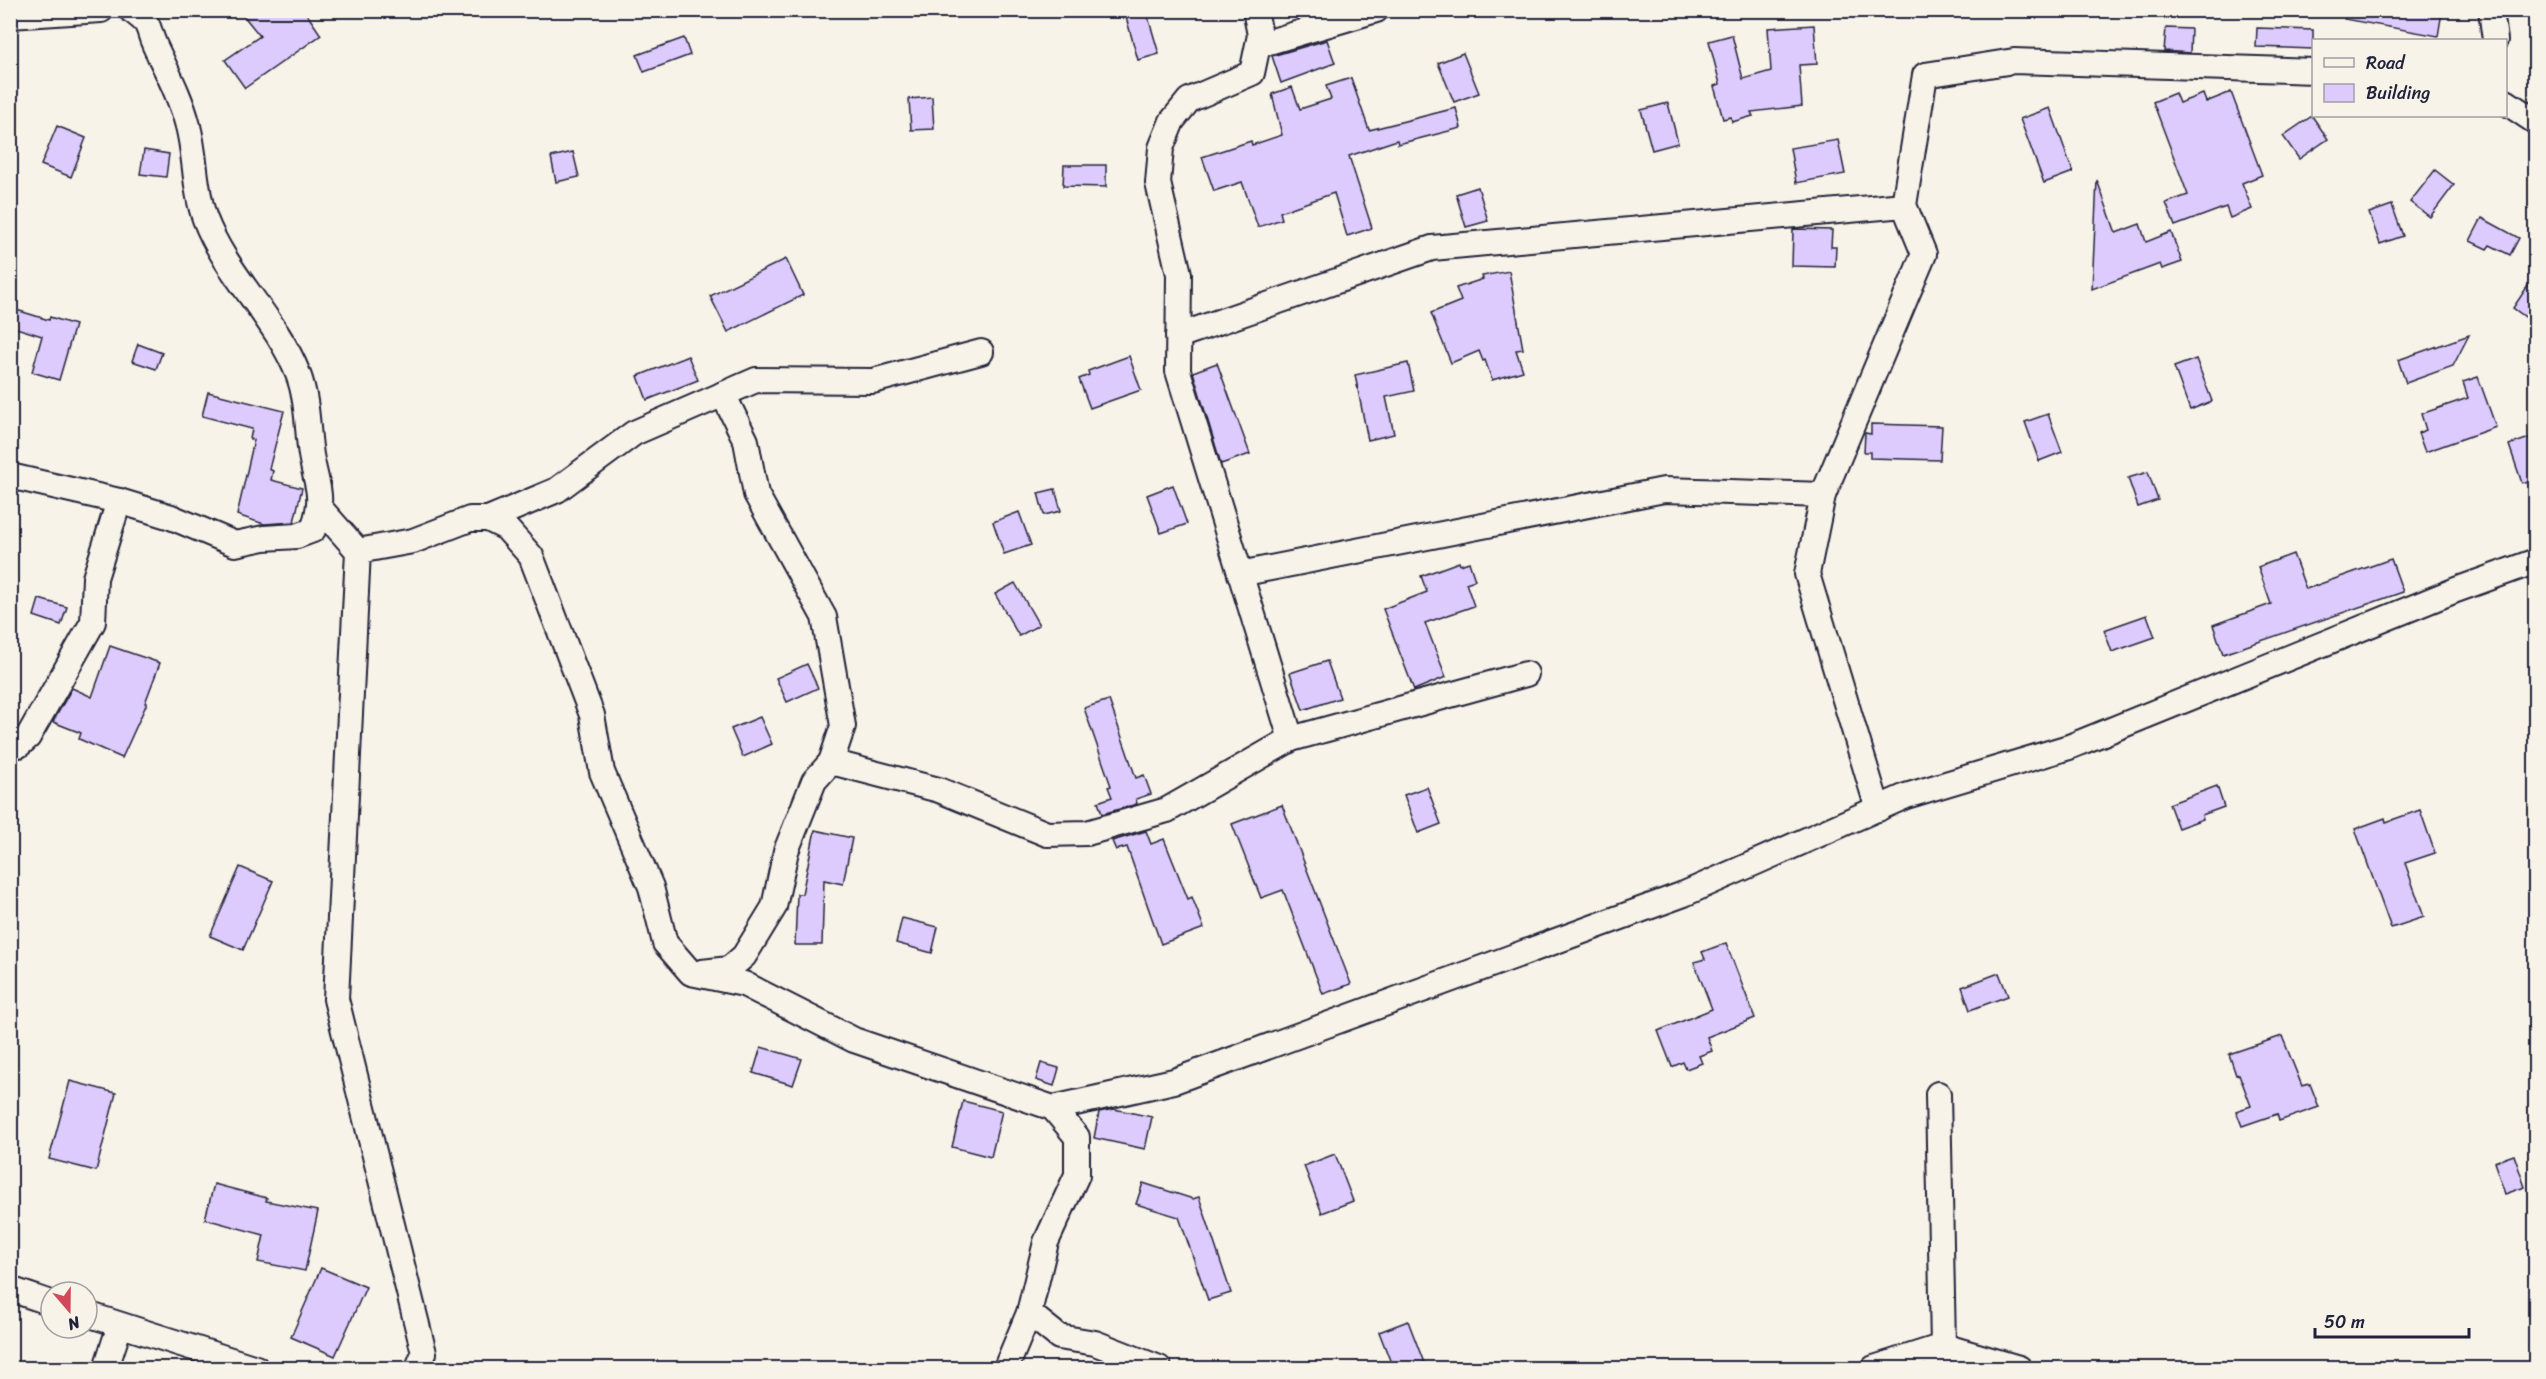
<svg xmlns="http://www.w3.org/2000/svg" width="2546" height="1379" viewBox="0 0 2546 1379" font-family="Sriracha,sans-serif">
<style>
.building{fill:#dccbfc;stroke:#22223b;stroke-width:1.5}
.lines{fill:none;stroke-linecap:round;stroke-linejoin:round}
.street-casing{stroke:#22223b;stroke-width:28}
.street{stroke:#f7f3e8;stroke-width:24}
</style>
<rect width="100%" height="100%" fill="#f7f3e8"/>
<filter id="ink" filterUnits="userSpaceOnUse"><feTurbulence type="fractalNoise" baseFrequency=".0167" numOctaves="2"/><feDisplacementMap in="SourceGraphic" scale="12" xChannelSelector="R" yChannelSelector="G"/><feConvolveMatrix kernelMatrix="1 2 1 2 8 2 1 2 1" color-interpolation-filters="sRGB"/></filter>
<g filter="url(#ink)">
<g class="building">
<polygon points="239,10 304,10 321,35 245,88 225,60 260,36"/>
<polygon points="1124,10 1146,10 1159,54 1138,60"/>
<polygon points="2345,10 2431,10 2442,12 2438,36 2344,19"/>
<polygon points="1814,25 1817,64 1799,65 1802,106 1751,112 1753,116 1732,122 1731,117 1723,119 1714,86 1720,84 1709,41 1732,35 1743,79 1771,71 1768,28"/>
<polygon points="2166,28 2191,29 2190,53 2164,51"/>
<polygon points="2257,28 2313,30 2313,49 2256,47"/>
<polygon points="684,38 690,55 644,72 637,55"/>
<polygon points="1327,40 1335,63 1281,83 1272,56"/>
<polygon points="1463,53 1479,93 1454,102 1438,63"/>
<polygon points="1351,78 1369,130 1456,108 1461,128 1398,144 1397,140 1349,156 1372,228 1347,236 1334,193 1280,212 1282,219 1258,227 1242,182 1214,191 1202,157 1251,141 1252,145 1282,135 1272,94 1292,87 1300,109 1331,99 1326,86"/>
<polygon points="2231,92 2262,175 2242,183 2252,209 2230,218 2226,207 2175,226 2166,203 2188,195 2153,102 2175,93 2179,103 2203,94 2206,102"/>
<polygon points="932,97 934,129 911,130 909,99"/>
<polygon points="1668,103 1678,143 1652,150 1641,110"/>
<polygon points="2050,108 2073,172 2044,183 2020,119"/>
<polygon points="2312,116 2328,139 2299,159 2283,136"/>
<polygon points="57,126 86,138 71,177 41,165"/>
<polygon points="1838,140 1845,174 1796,183 1790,148"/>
<polygon points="144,150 169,154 166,177 140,174"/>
<polygon points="573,152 579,177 556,182 551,157"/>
<polygon points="1064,165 1106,165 1106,187 1063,186"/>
<polygon points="2435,170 2454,185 2430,217 2410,202"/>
<polygon points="2097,180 2116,233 2140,224 2146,242 2171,232 2182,262 2162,269 2160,264 2092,289"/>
<polygon points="1478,187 1488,221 1466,227 1456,194"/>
<polygon points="2392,205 2403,236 2380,244 2369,213"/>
<polygon points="2482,218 2519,238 2510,255 2490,245 2487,249 2470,241"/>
<polygon points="1793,229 1832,230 1831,247 1836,247 1835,267 1792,266"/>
<polygon points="786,259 803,295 728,332 710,296"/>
<polygon points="1509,271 1523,349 1516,350 1523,371 1492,380 1485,360 1483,361 1479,351 1451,363 1431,313 1461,301 1456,288 1483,279 1482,276"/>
<polygon points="2535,275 2535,324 2513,308"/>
<polygon points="10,308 49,320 50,317 75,325 59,380 32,372 42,336 10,326"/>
<polygon points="2469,335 2453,366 2406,383 2398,360"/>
<polygon points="138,344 162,353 156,369 132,361"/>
<polygon points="688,356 698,380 647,400 638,376"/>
<polygon points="1129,356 1141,390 1090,408 1079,379 1089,375 1088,371"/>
<polygon points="2196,359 2212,401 2190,410 2174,367"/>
<polygon points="1217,363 1250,454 1221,464 1193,372"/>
<polygon points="1408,363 1414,391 1386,397 1394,434 1368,440 1355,375"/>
<polygon points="2478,377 2496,427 2425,452 2418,433 2426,430 2421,414 2468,398 2463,382"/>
<polygon points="208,392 284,411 269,469 273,471 271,480 302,488 294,522 264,524 237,515 254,440 250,439 252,429 202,416"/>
<polygon points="2048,414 2062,452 2039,461 2025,422"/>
<polygon points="1871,424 1942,426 1940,460 1870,458 1870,452 1864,452 1865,433 1871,434"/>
<polygon points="2535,436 2535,479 2522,483 2509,445"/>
<polygon points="2148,472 2158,500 2138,507 2128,478"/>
<polygon points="1173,485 1187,524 1161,533 1147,495"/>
<polygon points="1055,489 1061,511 1044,515 1038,493"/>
<polygon points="1019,512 1031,545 1004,554 993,522"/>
<polygon points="2293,554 2306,589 2391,559 2403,592 2223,654 2213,625 2271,604 2258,567"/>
<polygon points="1459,562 1460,565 1469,562 1475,580 1466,583 1474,606 1425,623 1446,677 1414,690 1383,609 1427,592 1421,576"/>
<polygon points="1015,583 1039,625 1019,636 995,594"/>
<polygon points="39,599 67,607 61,625 34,616"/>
<polygon points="2147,615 2155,637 2112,652 2104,630"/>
<polygon points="110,646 160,663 145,703 147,703 122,758 79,739 81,733 53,722 72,688 92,697"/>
<polygon points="1327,661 1340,698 1303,710 1290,673"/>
<polygon points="807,664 818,688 787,702 776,678"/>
<polygon points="1109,700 1136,778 1144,775 1151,794 1136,799 1137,804 1102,814 1098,802 1112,797 1108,787 1111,786 1084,708"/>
<polygon points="760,717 772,744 743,757 731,729"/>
<polygon points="2217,786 2224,807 2202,815 2203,819 2178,828 2169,804"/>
<polygon points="1427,787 1441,824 1418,833 1404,795"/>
<polygon points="1282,805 1351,984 1323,994 1283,890 1261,898 1232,824"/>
<polygon points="2420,810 2435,853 2405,863 2424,917 2391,928 2355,829 2385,818 2386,822"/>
<polygon points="815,830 852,838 843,884 824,880 822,945 795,945 797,894 802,894"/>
<polygon points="1146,831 1151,844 1164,839 1188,899 1192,897 1204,928 1161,944 1127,847 1116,850 1112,841"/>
<polygon points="240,867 273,881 243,950 210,936"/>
<polygon points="902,918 938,927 932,953 896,943"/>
<polygon points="1726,943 1755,1018 1707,1037 1712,1051 1699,1056 1702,1063 1686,1069 1683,1062 1672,1067 1658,1031 1712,1009 1694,962 1705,959 1702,952"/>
<polygon points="1999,973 2008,996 1970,1010 1962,987"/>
<polygon points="2282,1036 2302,1086 2310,1084 2319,1107 2279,1121 2277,1114 2242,1126 2236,1111 2251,1106 2239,1074 2236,1075 2229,1054"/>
<polygon points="761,1047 802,1059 793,1085 753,1073"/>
<polygon points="1041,1063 1059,1068 1054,1086 1036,1080"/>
<polygon points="70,1081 116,1093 96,1171 49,1159"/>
<polygon points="963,1101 1002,1111 991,1157 952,1147"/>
<polygon points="1114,1109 1152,1117 1145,1149 1094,1138 1099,1112"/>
<polygon points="1335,1154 1353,1201 1322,1213 1304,1166"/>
<polygon points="2514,1155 2525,1187 2505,1194 2494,1162"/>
<polygon points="1143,1183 1193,1199 1199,1197 1231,1293 1208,1300 1179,1217 1136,1204"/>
<polygon points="214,1184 267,1198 266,1201 318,1211 305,1271 258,1262 264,1235 205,1219"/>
<polygon points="321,1268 366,1287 335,1356 291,1337"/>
<polygon points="1408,1321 1426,1368 1393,1368 1379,1332"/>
</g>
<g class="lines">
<defs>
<g id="street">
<polyline points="1255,10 1260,35 1252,73 1189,100 1172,121 1161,148 1158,183 1179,274 1178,371 1291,739"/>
<polyline points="2491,10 2495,40"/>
<polyline points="10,16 101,10"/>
<polyline points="1259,45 1376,10"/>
<polyline points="2506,102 2536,122"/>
<polyline points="1178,336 1432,248 1904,205"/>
<polyline points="723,394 746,441 756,494 824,617 843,726 831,762"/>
<path d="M10 476 119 501 171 517 235 544 264 538 297 536 313 530C325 493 317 490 311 455 307 429 308 400 298 374 276 318 227 276 205 219 194 189 196 157 188 126 181 98 167 72 155 46 145 24 154 27 131 10"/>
<polyline points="320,508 358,551 336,999 424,1353 418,1368"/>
<polyline points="488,519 557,490 634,433 756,380 873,381 981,352"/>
<polyline points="358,551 413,541 470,519 488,519 506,528 531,556 592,715 602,772 651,887 665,943 691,973 744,984 854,1040 1053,1108 1077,1137 1077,1175 1046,1242 1029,1313 1006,1368"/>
<polyline points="1240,574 1664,490 1823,495"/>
<polyline points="10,744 19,745 28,737 93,622 95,578 119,501"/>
<polyline points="1878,809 1807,574 1823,495 1924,254 1904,205 1925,75 2014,61 2314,71"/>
<polyline points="702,972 729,969 744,956 774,907 786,851 814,781 831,762 939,790 1047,834 1087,833 1167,810 1291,739 1526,674"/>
<polyline points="1053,1108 1174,1081 1684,894 1906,796 2069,747 2456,590 2536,561"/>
<polyline points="10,1289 51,1303"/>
<polyline points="1029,1313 1059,1337 1095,1343 1159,1368"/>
<polyline points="87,1314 256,1368"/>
<polyline points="106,1368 120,1325"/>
<polyline points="1874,1368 1943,1346 2019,1368"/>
<polyline points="1937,1368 1943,1346 1938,1094"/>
</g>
</defs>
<use href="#street" class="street-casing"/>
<use href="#street" class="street"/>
</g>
</g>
<rect width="2546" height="1379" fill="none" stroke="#f7f3e8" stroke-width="36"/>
<rect x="18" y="18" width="2510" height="1343" fill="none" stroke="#22223b" stroke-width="2" filter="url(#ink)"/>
<rect x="2312" y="39" width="195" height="78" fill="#f7f3e8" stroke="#a29fa3" stroke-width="1.5"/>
<rect x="2324" y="58" width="30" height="9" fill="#f7f3e8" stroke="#a29fa3" stroke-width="1.5"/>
<text x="2366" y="69" font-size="18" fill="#22223b">Road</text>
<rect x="2324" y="84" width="30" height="18" fill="#dccbfc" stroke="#a29fa3" stroke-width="1.5"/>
<text x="2366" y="99" font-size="18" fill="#22223b">Building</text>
<g transform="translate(69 1310) rotate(160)"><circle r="28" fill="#f7f3e8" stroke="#a29fa3" stroke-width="1.5"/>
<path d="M0-4.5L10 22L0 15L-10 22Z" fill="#d1495b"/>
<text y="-9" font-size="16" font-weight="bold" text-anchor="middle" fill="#22223b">N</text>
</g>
<path d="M2315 1328v9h154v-9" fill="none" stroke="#22223b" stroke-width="3"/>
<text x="2324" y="1328" font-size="18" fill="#22223b" stroke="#f7f3e8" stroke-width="4.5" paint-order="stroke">50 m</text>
</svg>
